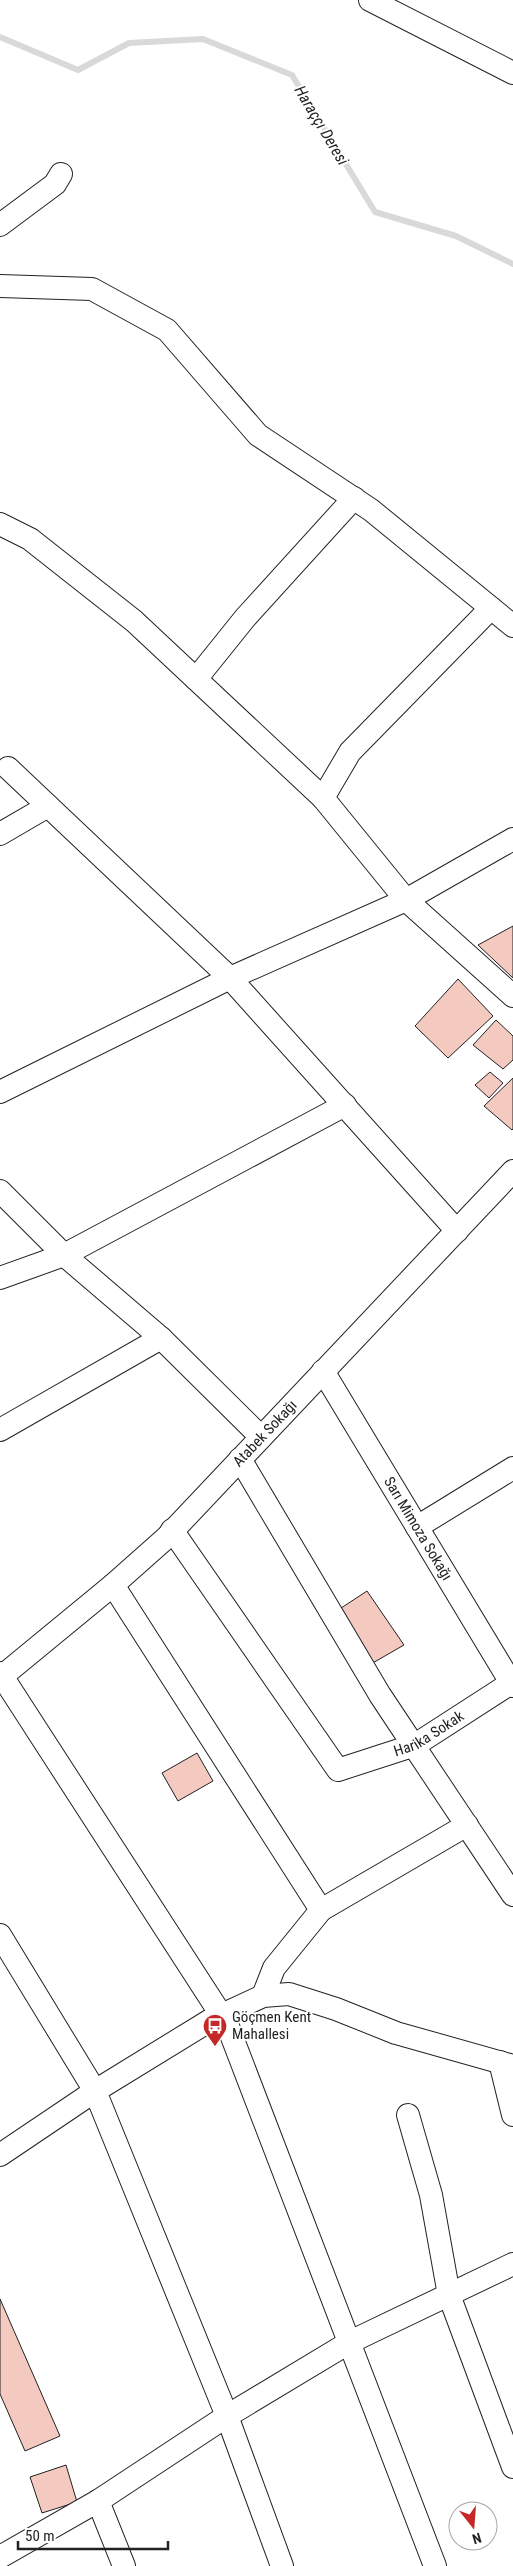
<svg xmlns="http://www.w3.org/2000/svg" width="513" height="2566" viewBox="0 0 513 2566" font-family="'Roboto Condensed',sans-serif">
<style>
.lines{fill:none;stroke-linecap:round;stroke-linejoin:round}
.stream{stroke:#d9d9d9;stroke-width:6}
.building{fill:#f3c9c0;stroke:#222}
.minor-casing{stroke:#222;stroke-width:24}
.minor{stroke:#fff;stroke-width:22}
.labels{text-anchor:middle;stroke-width:4;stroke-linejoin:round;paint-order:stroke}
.street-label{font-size:15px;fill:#222;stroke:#fff}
.poi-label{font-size:15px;fill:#222;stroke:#fff;text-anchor:start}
.water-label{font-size:16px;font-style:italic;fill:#222;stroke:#fff}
</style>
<rect width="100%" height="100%" fill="#fff"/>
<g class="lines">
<polyline class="stream" points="0,37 78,70 129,43 203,39 292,75 375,212 456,236 513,264"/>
</g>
<g class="building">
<polygon points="513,926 513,978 478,945"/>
<polygon points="458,979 493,1016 448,1058 415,1026"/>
<polygon points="496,1020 513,1036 513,1060 503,1069 473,1045"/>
<polygon points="490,1072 503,1083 489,1098 475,1085"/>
<polygon points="513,1078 513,1129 512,1130 484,1106"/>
<polygon points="367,1591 404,1645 371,1664 335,1612"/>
<polygon points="197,1753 213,1781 178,1801 162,1773"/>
<polygon points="0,2299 60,2436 25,2451 0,2394"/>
<polygon points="66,2465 77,2502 42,2513 30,2477"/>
</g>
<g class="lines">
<defs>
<g id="minor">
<polyline points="370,0 513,73"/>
<polyline points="0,225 55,184 61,174"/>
<polyline points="0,286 92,289 167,330 258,435 371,510 513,626"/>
<polyline points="0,524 30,539 134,621 323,798 406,900 513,996"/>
<polyline points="196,679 245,618 354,498"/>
<polyline points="8,768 230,978 457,1231"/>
<polyline points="323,798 350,752 491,608"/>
<polyline points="0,834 48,806"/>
<polyline points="0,1092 230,978 406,900 513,839"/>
<polyline points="0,1191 64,1255 161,1338 261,1437"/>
<polyline points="0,1278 64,1255 345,1105"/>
<path id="s1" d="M323 1371 513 1686"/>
<polyline points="0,1430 161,1338"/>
<polyline points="240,1459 380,1695 513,1895"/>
<polyline points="417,1527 513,1468"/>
<path id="s2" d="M172 1530 338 1770 415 1745 511 1683"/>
<polyline points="113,1585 321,1910 274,1968 263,1996"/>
<polyline points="0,1673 227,2024 435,2566"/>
<path id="s3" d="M0 1678 113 1585 166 1538 513 1171"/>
<polyline points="321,1910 467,1825"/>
<polyline points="0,1935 95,2091 227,2416 282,2566"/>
<polyline points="500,2062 513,2115"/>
<polyline points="408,2115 431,2195 449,2295 513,2467"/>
<polyline points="0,2155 95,2091 209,2021 263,1996 289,1994 336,2009 396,2033 513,2066"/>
<polyline points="98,2501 124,2566"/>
<polyline points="0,2557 98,2501 227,2416 350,2342 513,2264"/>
</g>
</defs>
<use href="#minor" class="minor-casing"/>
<use href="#minor" class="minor"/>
</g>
<defs>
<symbol id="bus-pin" viewBox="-11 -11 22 30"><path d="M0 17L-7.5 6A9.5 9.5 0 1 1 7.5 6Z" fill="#c62828" stroke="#fff"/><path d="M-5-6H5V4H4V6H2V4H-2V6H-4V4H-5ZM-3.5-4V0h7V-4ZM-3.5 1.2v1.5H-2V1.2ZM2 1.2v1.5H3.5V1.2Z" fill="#fff"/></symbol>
</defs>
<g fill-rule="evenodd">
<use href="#bus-pin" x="201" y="2012" width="28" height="38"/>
</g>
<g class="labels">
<g class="street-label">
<text dy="5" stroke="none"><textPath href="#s3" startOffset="361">Atabek Sokağı</textPath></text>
<text dy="5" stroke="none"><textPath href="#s1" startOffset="184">Sarı Mimoza Sokağı</textPath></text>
<text dy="5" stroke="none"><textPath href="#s2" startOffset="390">Harika Sokak</textPath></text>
</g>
<g class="poi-label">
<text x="232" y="2022">Göçmen Kent<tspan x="232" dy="17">Mahallesi</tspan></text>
</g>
<g class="water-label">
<text transform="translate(322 125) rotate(59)" y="6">Haraççı Deresi</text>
</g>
</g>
<g transform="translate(473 2526) rotate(163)"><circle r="24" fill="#ffffff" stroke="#a7a7a7"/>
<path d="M0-4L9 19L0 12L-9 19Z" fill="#c62828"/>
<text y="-8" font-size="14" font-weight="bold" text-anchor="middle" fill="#222222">N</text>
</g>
<path d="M18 2541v8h150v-8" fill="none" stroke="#222222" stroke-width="2.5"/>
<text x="25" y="2541" font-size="15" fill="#222222" stroke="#ffffff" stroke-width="4" paint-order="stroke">50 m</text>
</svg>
